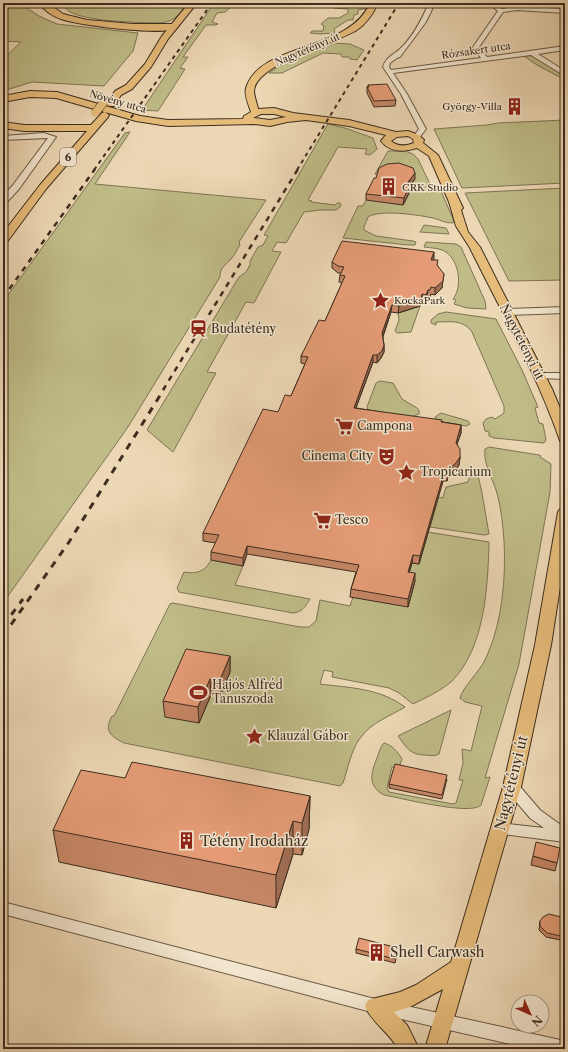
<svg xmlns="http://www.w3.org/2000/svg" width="568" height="1052" viewBox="0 0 568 1052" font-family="'Libre Caslon Text',serif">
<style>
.green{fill:#bfbc88;stroke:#7e7454}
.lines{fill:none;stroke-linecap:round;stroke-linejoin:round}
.minor-casing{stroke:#695844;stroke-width:2}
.major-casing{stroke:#3d2d1f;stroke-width:2}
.highway-casing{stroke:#3d2d1f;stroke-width:2}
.minor{fill:#f3e6cf;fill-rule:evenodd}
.major{fill:#e6bc7a;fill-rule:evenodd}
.highway{fill:#e6bc7a;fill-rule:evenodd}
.rail-far2{stroke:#3d2d1f;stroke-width:2;stroke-dasharray:4 4;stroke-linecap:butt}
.rail-far1{stroke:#3d2d1f;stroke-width:2.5;stroke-dasharray:5.5 5.5;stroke-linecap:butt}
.rail{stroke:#3d2d1f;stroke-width:3;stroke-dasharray:7 7;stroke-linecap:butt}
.major-bridge-casing{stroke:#3d2d1f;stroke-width:9;stroke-linecap:butt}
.major-bridge{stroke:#e6bc7a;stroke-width:8}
.wall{fill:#c58665;stroke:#3d2d1f}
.shaded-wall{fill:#a06d53;stroke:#3d2d1f}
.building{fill:#e59c76;stroke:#3d2d1f}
.labels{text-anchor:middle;stroke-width:3;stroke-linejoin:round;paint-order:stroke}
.far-street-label{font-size:10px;fill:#3d2d1f;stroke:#f3e6cf}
.far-poi-label{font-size:10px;fill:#3d2d1f;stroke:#f3e6cf;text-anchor:start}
.shield{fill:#f3e6cf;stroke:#746454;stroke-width:1}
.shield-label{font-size:11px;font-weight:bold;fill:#3d2d1f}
.poi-label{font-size:12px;fill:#3d2d1f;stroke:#f3e6cf;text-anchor:start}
.street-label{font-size:12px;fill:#3d2d1f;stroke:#f3e6cf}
.near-street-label{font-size:14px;fill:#3d2d1f;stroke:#f3e6cf}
.near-poi-label{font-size:14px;fill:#3d2d1f;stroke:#f3e6cf;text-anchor:start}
</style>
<rect width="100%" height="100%" fill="#edd8b5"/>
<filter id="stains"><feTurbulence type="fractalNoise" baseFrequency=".005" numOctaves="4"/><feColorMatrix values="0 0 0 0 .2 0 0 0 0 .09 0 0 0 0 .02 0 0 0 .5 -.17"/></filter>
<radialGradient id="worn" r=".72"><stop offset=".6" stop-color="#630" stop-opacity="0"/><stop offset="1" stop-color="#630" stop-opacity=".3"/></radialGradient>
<g class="green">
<polygon points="3,3 19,3 39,16 57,24 138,33 133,51 104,86 32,82 3,91 3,59 21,42 3,41"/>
<path d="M68 3H187C177 18 173 23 154 23 135 22 75 22 64 7Z"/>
<polygon points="214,3 230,3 232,6 225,12 217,13 212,22 218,24 215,25 206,25 183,57 188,57 180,68 185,69 158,111 142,110"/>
<polygon points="339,3 371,3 369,8 358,10 358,14 354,15 353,20 348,20 334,29 335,33 320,34 310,33 312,31 323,31 324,26 321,24 328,18 339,18 348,13 348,9 334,8 331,6"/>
<polygon points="333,43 350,44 364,50 357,60 350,59 349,57 342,57 341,54 323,53 282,73 269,73 289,60"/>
<polygon points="529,55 536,57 565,76 565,80 537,65 524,56"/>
<polygon points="565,120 565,183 462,188 434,129 487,125 498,123"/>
<polygon points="328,124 345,128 373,138 377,149 370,155 365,154 367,149 338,147 308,200 312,201 311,202 335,205 337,203 340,203 341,206 336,210 320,210 304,212 286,243 277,242 272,251 281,252 254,303 246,302 207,372 216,373 173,452 147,430 239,277 246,272 250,265 250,261 258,247 263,245 268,236 264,235"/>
<path d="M130 132 95 184 266 200 239 242 240 245C237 249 235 255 231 259 225 266 220 267 220 277L128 427 3 603V302L125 133Z"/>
<path d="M388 151H405L413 154 418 159 429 182 436 190 440 189 454 221H453V223C444 223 441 220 433 218 418 215 380 209 368 217L364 227V230L376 236 413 241 416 242 415 245H408L343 238 358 206H363L379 174H375Z"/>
<polygon points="565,188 565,280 509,281 465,193"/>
<polygon points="424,225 446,228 449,234 420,232"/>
<path d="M426 242 456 244 461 247 485 301 486 309 467 308 454 304 456 300 453 299C463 286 459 261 446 252 440 248 431 248 424 247Z"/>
<polygon points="420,306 411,332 397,333 395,331 399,320 398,313"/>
<path d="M446 312 496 319 522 370 538 407 535 408 539 423 543 424 546 440 544 443 494 438 489 436V432L485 431 483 423 486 419 492 417 495 419 504 413V406L472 332C463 319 450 322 436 322V325L431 323V320L438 314Z"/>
<polygon points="380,381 393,383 402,399 417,408 419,410 419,414 411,417 368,410 367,407 376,383"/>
<polygon points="441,413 468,421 470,424 466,426 437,421 435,417"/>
<path d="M489 447 539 455 541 456 540 457 551 464 550 492 519 664 485 778 490 777 481 805C471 816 401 798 384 795 367 786 371 773 377 758 379 753 380 747 384 743 392 745 398 752 402 759L399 768 392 767 387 788 389 792 453 804 456 803 463 780H459L463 763 462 749 471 751 482 706 465 702 460 698C463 687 479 672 485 660 502 624 506 580 504 541 503 525 501 508 497 493 493 479 483 464 485 449Z"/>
<polygon points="472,470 477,471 482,493 489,534 484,535 430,527 438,497 443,498 446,487 468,482"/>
<path d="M428 532 489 542C488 585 485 648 452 681 441 691 427 697 413 704L399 693 389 688 332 677 333 672 324 670 320 684C351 688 379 688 405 707 390 716 371 723 361 737 351 749 348 769 343 783L340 786 124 743C110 736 104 731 112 716H114L170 604 173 603 300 627H309L316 621 320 600 350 606 353 597 408 606 407 580 412 563 419 564Z"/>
<path d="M211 560 243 566 235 585 310 599C305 607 302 612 293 613L179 592 177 588 184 572C196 574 205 572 211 560Z"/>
<path d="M451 710 439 754C435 756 431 756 426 755 410 755 407 748 398 736Z"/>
</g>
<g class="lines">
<defs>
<g id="minor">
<path d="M429 3H435L426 22 400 57 397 58 390 63 389 67 391 70 481 58 473 47 498 11 488 3H495L502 9 517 6 565 9V13L517 10 503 12 479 47 487 57 565 46V50L538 54 565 71V76L531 55 393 73 407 94 426 129 419 138H415L413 137 419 129 401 94 383 67C385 58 393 55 400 49 413 37 422 19 429 3Z"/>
<polygon points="44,133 56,137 19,189 6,203 3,203 3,196 13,185 48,138 3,140 3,136"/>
<polygon points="565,307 565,313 507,315 503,312 507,309"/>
<polygon points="540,373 565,373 565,379 537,378 535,376 537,374"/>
<polygon points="555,573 565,574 565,582 551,580 549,577 551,574"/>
<polygon points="512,782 517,783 540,810 565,828 565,842 495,833 493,829 495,825 500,823 544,828 530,818 507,791 505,787 507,783"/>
<polygon points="3,902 375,999 565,1041 565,1049 532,1049 375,1013 3,914"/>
</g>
<g id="major">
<polygon points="189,3 197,3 168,39 151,67 132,89 121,95 114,106 108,106 107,104 115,91 126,85 145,64 162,36"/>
<path d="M370 3H378C373 14 367 23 357 30 335 44 256 63 254 91 254 96 257 103 258 109L274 108 293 113 349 120 396 132 408 131 419 135 424 140 423 143 438 155 463 208 461 210 468 232 480 247 552 389 565 420V442L560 441 559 438C536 372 501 311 470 248L456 226 449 202 429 156 417 148C404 152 390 153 381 141L386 135 349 126 306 120 287 122 270 126 255 124 168 126 136 121 56 98 30 97 3 102V96L30 91 57 92 140 116 168 120 243 119 244 116 251 112C249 105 244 96 246 88 260 42 350 52 370 3ZM261 114H274L286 117 270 120 253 118ZM408 136 413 139 414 143C406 146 398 147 391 141L397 137Z"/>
<polygon points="105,112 109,115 108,117 46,189 7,242 3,243 3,233 40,185 87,131 24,131 3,128 3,122 24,125 91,125 102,113"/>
<path d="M565 508V555L551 645 521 787 445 1049H425L443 989 410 1007 394 1012 407 1025 419 1049H398C390 1033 372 1023 365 1006L368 1000 400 992 416 985 451 962 503 787 535 645 558 512 560 509Z"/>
</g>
<path id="highway" d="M39 3H48L63 14 87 20 133 24H174L178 27C168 37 77 25 61 19 52 16 44 10 39 3Z"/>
</defs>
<use href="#minor" class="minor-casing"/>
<use href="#major" class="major-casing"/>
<use href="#highway" class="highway-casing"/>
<use href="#minor" class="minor"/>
<use href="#major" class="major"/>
<use href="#highway" class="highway"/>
<g class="rail-far2">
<polyline points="94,170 212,3"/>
<polyline points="297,170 399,3"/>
</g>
<g class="rail-far1">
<polyline points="3,298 95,169"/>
<polyline points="163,390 298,169"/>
</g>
<g class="rail">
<polyline points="3,626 23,599"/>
<polyline points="3,636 69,542 164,389"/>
</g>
<defs>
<polyline id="major-bridge" points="95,113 104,102"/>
</defs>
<use href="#major-bridge" class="major-bridge-casing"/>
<use href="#major-bridge" class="major-bridge"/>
</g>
<g class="wall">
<polygon points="368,85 396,100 395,106 374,107 367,93 367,87 368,87"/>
<polygon points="376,178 415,179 411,184 411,189 403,205 366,200 366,194"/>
<polygon points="433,260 438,266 442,288 435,295 431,294 430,297 427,297 426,302 422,302 420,306 398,313 391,312 383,337 384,345 384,352 381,358 377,363 373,362 356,408 461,425 461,433 457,444 460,457 459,465 455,471 448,476 447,481 443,481 419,564 412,563 409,572 415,581 408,607 350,597 351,589 356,572 247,554 243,566 211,560 211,552 216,543 203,541 203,533 278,412 291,396 305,364 301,363 301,356 325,321 342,283 339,282 340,275 341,273 338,273 332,268 332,262"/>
<polygon points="230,656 230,672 220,696 211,695 199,723 165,717 163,701"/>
<polygon points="125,778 310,796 309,829 302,855 293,854 276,908 59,862 53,830"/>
<polygon points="447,779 442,799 389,788 389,784"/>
<polygon points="533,856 557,863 555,871 531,865"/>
<polygon points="565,918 565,941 546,937 539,930 540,921"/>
<polygon points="398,948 395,963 356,953 356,949"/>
</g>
<g class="shaded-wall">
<polygon points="415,173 415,179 411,184 411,189 403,205 404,198 408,182"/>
<polygon points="434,252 434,259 431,266 431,260"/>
<polygon points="444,274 442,288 435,295 435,288"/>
<polygon points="428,290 427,297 426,302 426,295"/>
<polygon points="422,294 422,302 420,306 398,313 399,306"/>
<polygon points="392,305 391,312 381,341 382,333"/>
<polygon points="384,345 384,352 381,358 377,363 377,355"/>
<polygon points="373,355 373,362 353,415 354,408"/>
<polygon points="461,425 461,433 455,450 456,443"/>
<polygon points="460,457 459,465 455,471 448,476 447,481 449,469"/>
<polygon points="444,473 443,481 419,564 420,556"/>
<polygon points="247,546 247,554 243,566 243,558"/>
<polygon points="413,555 412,563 407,580 408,572"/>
<polygon points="415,573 415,581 408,607 408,599"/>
<polygon points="230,656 230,672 220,696 220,680"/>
<polygon points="210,679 211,695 199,723 198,707"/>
<polygon points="310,796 309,829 302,855 302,823"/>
<polygon points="293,821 293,854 276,908 276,875"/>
</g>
<g class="building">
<polygon points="387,84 396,100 374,101 367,87 369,87 368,85"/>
<polygon points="399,163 413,168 415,173 408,182 411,182 404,198 366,194 374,178 376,178 379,168 387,164"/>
<polygon points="342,241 434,252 431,260 438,260 437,265 444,274 443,281 435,288 431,287 430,290 428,290 426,295 422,294 421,299 399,306 392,305 382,333 384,345 382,351 377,355 373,355 354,408 442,420 441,422 461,425 456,443 460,449 460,457 456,463 449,469 448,473 444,473 420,556 413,555 408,572 415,573 408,599 351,589 359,565 247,546 243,558 211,552 219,535 203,533 263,409 278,412 285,395 291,396 308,357 301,356 319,320 325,321 345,276 340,275 344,267 338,266 332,262"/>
<polygon points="186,649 230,656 220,680 210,679 198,707 163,701"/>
<polygon points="132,762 310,796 302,823 293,821 276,875 53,830 81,770 125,778"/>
<polygon points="395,764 447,775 442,795 389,784"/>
<polygon points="536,842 560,848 557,863 533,856"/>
<polygon points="549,914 565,918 565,937 547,933 540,926 540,921 543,917"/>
<polygon points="359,938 398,948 395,959 356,949"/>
</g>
<defs>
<symbol id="building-bare" viewBox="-9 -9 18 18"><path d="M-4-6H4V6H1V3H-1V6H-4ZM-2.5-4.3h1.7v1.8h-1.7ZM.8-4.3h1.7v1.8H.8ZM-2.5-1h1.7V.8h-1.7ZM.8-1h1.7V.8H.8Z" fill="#8f2418" stroke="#f3e6cf" stroke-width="2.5" paint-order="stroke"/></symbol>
<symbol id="sight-bare" viewBox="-9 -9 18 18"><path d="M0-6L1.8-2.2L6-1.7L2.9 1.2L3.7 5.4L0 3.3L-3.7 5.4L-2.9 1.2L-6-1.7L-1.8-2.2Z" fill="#8f2418" stroke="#f3e6cf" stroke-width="2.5" paint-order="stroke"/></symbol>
<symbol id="station-bare" viewBox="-9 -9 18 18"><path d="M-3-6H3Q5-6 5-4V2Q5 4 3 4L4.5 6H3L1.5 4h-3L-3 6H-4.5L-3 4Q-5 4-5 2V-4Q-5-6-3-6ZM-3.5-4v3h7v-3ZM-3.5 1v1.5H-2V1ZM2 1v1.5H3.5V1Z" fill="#8f2418" stroke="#f3e6cf" stroke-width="2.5" paint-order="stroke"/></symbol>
<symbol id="supermarket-bare" viewBox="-9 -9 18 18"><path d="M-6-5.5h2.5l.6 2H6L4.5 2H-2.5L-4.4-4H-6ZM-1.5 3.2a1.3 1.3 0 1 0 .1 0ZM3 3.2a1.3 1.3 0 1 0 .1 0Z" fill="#8f2418" stroke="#f3e6cf" stroke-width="2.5" paint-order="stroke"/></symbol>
<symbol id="theatre-bare" viewBox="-9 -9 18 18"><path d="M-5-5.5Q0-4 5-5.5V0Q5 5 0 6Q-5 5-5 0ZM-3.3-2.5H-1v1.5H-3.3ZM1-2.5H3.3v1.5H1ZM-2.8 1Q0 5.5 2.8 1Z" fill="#8f2418" stroke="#f3e6cf" stroke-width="2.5" paint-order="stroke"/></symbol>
<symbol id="stadium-bare" viewBox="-9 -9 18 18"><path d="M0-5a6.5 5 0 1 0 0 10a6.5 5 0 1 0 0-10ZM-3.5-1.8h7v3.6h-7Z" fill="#8f2418" stroke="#f3e6cf" stroke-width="2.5" paint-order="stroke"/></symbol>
</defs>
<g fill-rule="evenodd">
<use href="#building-bare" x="502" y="94" width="25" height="25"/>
<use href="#building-bare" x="376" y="174" width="25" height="25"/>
<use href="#sight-bare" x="368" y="288" width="25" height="25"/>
<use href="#station-bare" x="186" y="316" width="25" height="25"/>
<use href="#supermarket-bare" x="332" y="414" width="25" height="25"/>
<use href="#theatre-bare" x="374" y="444" width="25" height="25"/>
<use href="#sight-bare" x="394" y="460" width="25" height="25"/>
<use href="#supermarket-bare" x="310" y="508" width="25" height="25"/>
<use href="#stadium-bare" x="186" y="680" width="25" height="25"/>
<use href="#sight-bare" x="242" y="724" width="25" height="25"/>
<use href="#building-bare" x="174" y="828" width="25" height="25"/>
<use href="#building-bare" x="364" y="940" width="25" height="25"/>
</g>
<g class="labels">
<g class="far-street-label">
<text transform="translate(307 49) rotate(-23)" y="4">Nagytétényi út</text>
<text transform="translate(476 50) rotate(-8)" y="4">Rózsakert utca</text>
<text transform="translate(118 101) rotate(16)" y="4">Növény utca</text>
</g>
<g class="far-poi-label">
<text x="502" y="110" text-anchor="end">György-Villa</text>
<text x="402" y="191">CRK Studio</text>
<text x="394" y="304">KockaPark</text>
</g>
<rect class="shield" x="60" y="148" width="16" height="18" rx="3"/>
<g class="shield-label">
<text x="68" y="161">6</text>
</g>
<g class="poi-label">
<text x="211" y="333">Budatétény</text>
<text x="357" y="430">Campona</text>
<text x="373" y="460" text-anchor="end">Cinema City</text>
<text x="420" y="476">Tropicarium</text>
<text x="335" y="524">Tesco</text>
<text x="212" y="689">Hajós Alfréd<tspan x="212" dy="14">Tanuszoda</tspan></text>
<text x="267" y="740">Klauzál Gábor</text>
</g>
<g class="street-label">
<text transform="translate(522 342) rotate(63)" y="4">Nagytétényi út</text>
</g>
<g class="near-street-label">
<text transform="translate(511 783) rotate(-76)" y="5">Nagytétényi út</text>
</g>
<g class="near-poi-label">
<text x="200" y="846">Tétény Irodaház</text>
<text x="390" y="957">Shell Carwash</text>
</g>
</g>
<rect width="568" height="1052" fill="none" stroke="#edd8b5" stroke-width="16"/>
<rect x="4" y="4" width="560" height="1044" fill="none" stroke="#3d2d1f" stroke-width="2"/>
<rect x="8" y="8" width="552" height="1036" fill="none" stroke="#3d2d1f"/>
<g transform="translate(530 1014) rotate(135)"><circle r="19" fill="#f3e6cf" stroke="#aa9c89"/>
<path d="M0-3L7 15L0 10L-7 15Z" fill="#8f2418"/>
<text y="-6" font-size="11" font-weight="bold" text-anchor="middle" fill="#3d2d1f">N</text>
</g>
<rect width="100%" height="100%" filter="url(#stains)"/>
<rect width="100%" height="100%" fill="url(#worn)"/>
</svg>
